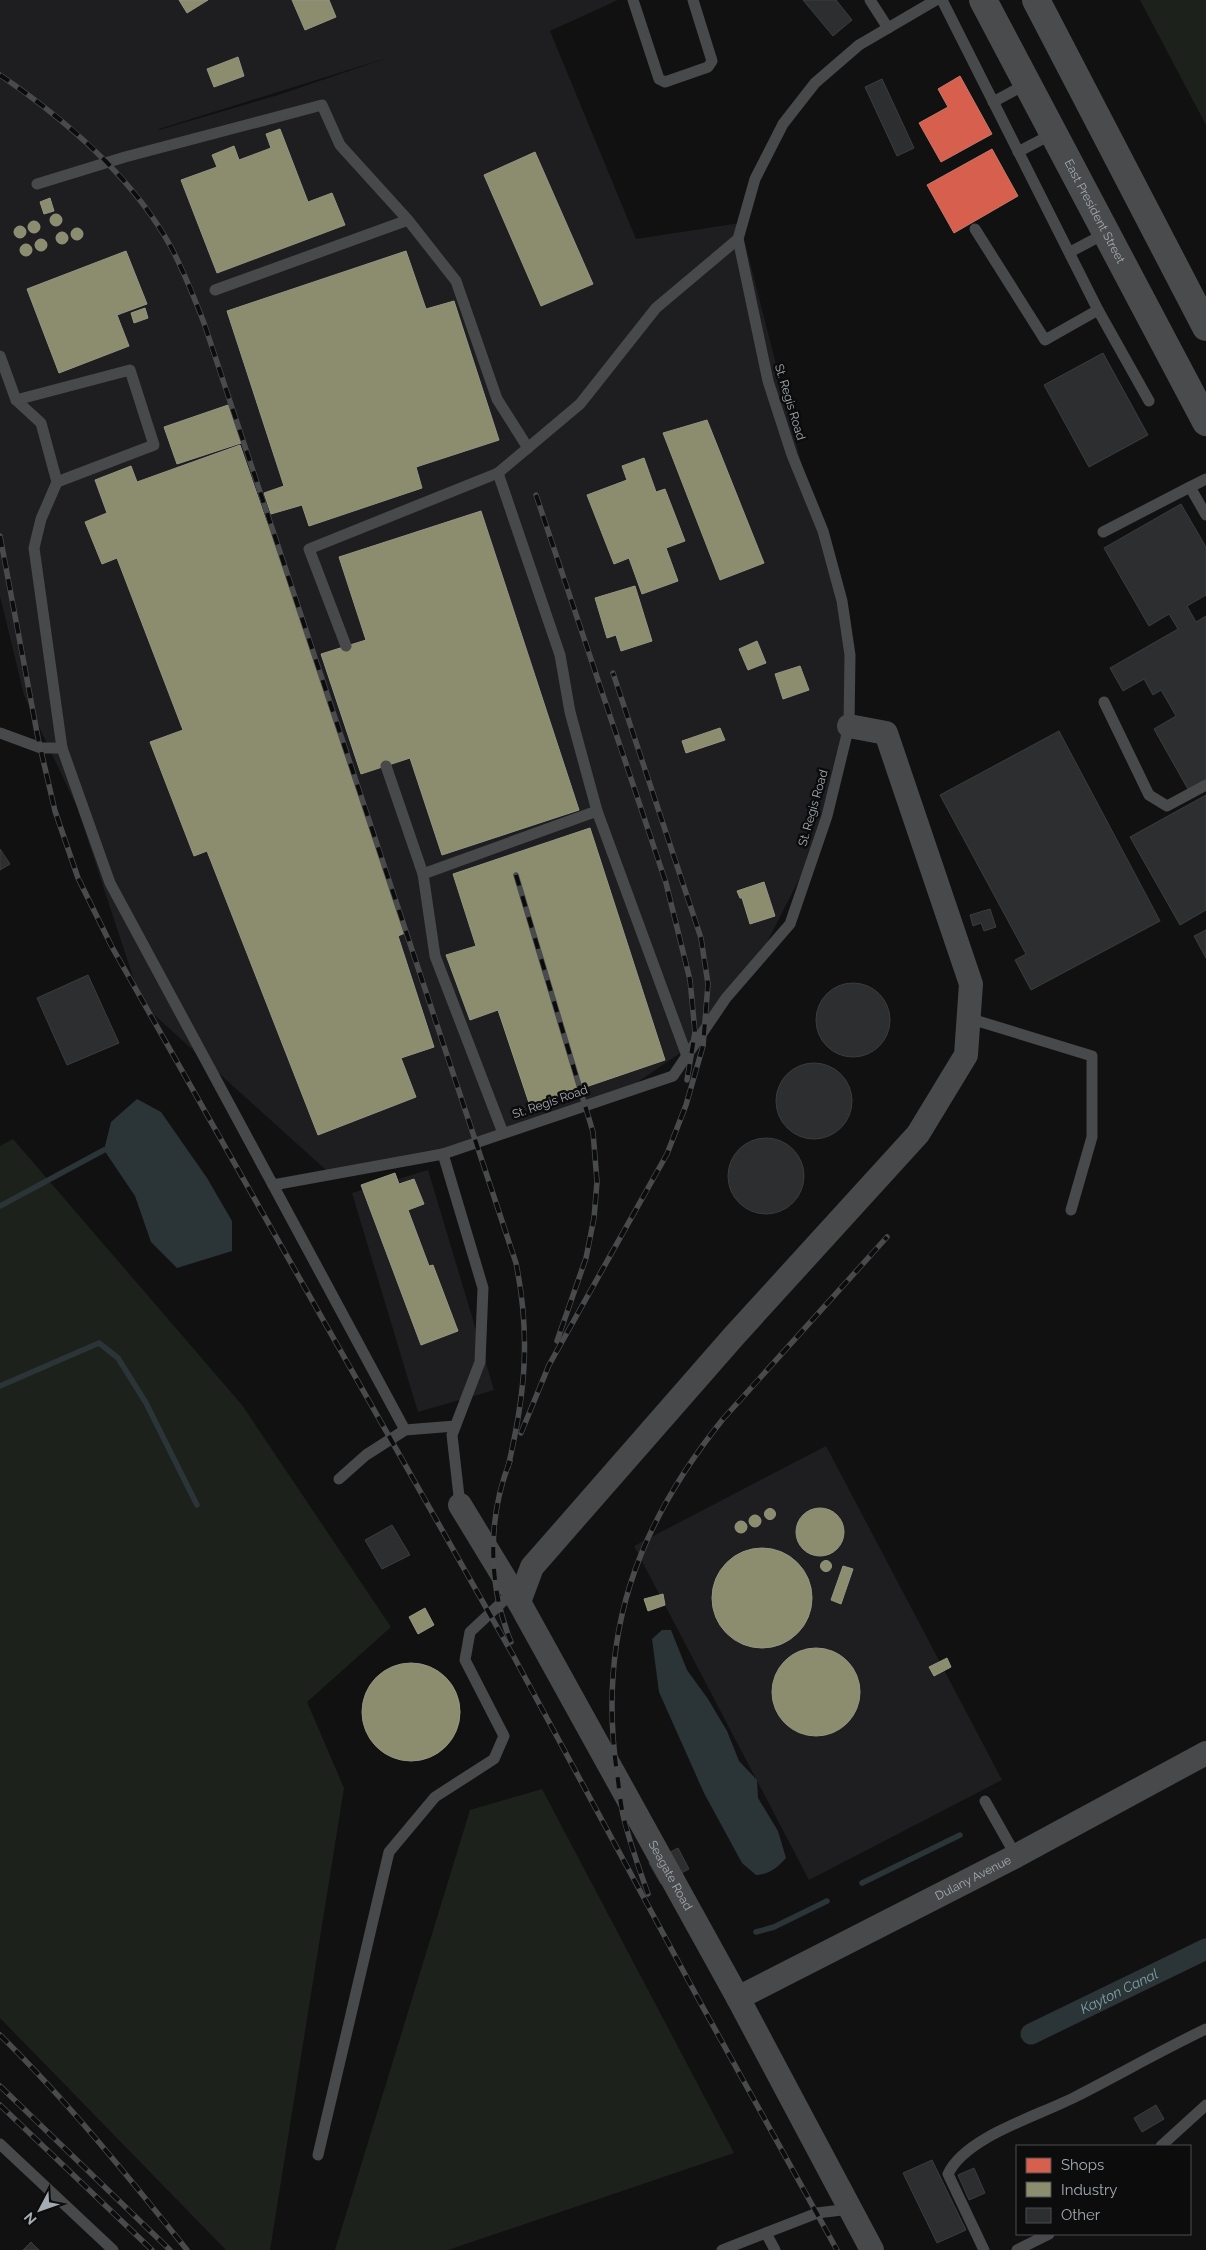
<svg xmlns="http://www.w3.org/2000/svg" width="1206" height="2250" viewBox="0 0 1206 2250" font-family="Raleway,sans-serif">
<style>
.built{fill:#1e1e20;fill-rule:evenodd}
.green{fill:#1d211c}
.water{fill:#2b3537}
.shops{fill:#d6604d;stroke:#c7776b}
.industry{fill:#8c8c6e;stroke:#939682}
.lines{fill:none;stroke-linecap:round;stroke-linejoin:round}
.stream{stroke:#2b3537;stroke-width:5.5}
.canal{stroke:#2b3537;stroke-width:21}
.building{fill:#2d2e2f;stroke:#3a3c3e}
.service{stroke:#47494b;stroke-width:11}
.minor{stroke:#47494b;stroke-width:24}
.primary{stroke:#4a4b4d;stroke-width:28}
.rail-casing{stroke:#484a4c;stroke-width:5.5}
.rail{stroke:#0c0c0d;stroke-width:4;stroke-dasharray:11;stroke-linecap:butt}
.labels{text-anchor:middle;stroke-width:5;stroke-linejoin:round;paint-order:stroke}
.street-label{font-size:12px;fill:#a4acb1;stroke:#0c0c0d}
.water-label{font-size:14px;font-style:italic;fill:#7fa2a8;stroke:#0c0c0d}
</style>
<rect width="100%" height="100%" fill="#111112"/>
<g class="built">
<path d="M0 0H618L550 31 636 239 740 223 850 655 838 770 817 844 757 962 695 1043 623 1092 443 1154 326 1170 142 1004 77 807 24 695 0 596ZM390 57 278 95 159 130V129Z"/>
<polygon points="428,1170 494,1390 418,1412 352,1193"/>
<polygon points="826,1446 1002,1780 809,1880 634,1546"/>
</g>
<g class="green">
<polygon points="1140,0 1206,0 1206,125"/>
<polygon points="13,1139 242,1405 391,1627 307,1702 344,1788 270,2250 226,2250 0,2018 0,1146"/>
<polygon points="542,1789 734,2153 448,2250 335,2250 470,1810"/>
</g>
<g class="water">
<polygon points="137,1099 161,1112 207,1178 232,1221 232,1251 177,1268 151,1242 135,1196 104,1150 111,1122"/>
<path d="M662 1630H671L687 1670 708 1699 727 1731 739 1761 757 1780 758 1798 778 1831 786 1858C777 1868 770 1874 756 1875L742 1863 704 1793 659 1692 652 1639Z"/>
</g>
<g class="shops">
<polygon points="960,76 992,134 941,162 919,123 948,107 938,89"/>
<polygon points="992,149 1018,196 954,233 927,185"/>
</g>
<g class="industry">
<polygon points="179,0 208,0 187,13"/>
<polygon points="292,0 329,0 336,17 305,30"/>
<polygon points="238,57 244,76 214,87 207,69"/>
<polygon points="280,129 308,202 332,193 345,225 217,273 181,180 217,167 212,155 234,146 239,160 271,148 266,134"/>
<polygon points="535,152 593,284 541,306 484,175"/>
<polygon points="50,198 54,211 44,214 40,202"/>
<circle cx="56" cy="220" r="6"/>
<circle cx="34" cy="227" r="6"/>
<circle cx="20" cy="232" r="6"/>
<circle cx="77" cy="234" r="6"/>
<circle cx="62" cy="238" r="6"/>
<circle cx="41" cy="245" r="6"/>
<circle cx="26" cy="250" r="6"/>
<polygon points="126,251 147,304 117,315 129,346 59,373 27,289"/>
<polygon points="406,251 426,309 454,301 499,440 416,467 422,488 309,526 302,505 271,514 264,493 284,486 227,311"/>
<polygon points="145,308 148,318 134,323 131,313"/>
<polygon points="228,405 241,443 177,464 164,427"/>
<polygon points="707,420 764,563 720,580 663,433"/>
<polygon points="240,445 267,523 270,525 405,933 398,936 434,1047 401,1058 416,1097 318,1135 207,851 194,856 150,742 183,730 117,558 102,564 85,522 107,513 95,480 131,466 137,482"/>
<polygon points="644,458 656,492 665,489 685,541 666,548 678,581 642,594 629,558 614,564 587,495 627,480 622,466"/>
<polygon points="481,511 579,810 442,855 410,758 361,774 321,654 366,640 339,557"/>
<polygon points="635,586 652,641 621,651 616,635 607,638 595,598"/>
<polygon points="757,641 766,663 748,670 739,649"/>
<polygon points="800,666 809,690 783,699 775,674"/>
<polygon points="720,728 725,740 686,753 682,741"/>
<polygon points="590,828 665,1060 530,1106 498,1010 470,1020 446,955 476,946 453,874"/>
<polygon points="764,882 775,916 750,924 742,898 740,898 737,891"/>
<polygon points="395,1173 399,1184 414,1179 424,1204 408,1210 429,1266 433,1265 458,1331 421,1345 361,1185"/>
<circle cx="770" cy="1514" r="5.5"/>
<circle cx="820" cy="1532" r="24"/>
<circle cx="755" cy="1521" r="6"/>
<circle cx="741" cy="1527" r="6"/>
<circle cx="762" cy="1598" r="50"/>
<circle cx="826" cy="1566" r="5.5"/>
<polygon points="843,1566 853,1569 841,1604 831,1600"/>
<polygon points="663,1594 665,1605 648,1611 644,1599"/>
<polygon points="425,1608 434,1625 418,1634 409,1617"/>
<circle cx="816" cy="1692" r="44"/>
<polygon points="947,1658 951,1667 934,1676 929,1667"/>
<circle cx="411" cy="1712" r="49"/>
</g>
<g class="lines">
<g class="stream">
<polyline points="0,1206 104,1150"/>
<polyline points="0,1386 99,1343 118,1358 146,1403 197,1505"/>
<polyline points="862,1883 960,1835"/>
<polyline points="756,1932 774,1927 827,1901"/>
</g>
<path class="canal" id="s1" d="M1031 2034 1206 1949"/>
</g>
<g class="building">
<polygon points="803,0 836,0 852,20 833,36"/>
<polygon points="882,79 914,148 897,156 865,87"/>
<polygon points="1103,353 1148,435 1089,467 1044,385"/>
<polygon points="1181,504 1206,547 1206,595 1187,606 1196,622 1206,616 1206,781 1189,791 1154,729 1176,716 1161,690 1153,695 1144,679 1123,691 1110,668 1178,629 1169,614 1149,626 1104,548"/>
<polygon points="1059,731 1160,921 1031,990 1015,960 1026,954 940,795"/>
<polygon points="1206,795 1206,910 1180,925 1130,837"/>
<polygon points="0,849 10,864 0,870"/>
<polygon points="990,909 996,927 984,931 981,923 973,926 970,915"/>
<polygon points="1206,930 1206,958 1194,936"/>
<polygon points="88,975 119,1043 67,1065 37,998"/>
<circle cx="853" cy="1020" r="37"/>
<circle cx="814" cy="1101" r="38"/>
<circle cx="766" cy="1176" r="38"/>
<polygon points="392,1525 410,1555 382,1569 365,1540"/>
<polygon points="678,1848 689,1869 661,1884 649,1863"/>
<polygon points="1156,2105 1164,2119 1142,2132 1134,2118"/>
<polygon points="932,2160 966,2230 937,2243 903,2173"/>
<polygon points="974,2168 985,2193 969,2200 958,2175"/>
<polygon points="31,2242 39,2250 23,2250"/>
</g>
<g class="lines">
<g class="service">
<polyline points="633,0 659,79 665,82 708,67 712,61 693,0"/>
<polyline points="870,0 888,28"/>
<polyline points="942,0 1098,310 1149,401"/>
<polyline points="993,102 1028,83"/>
<polyline points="1018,152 1054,133"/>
<polyline points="37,184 125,157 322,105 340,145 408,220 456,281 497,399 528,448"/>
<polyline points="975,229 1045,340 1098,310"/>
<polyline points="1070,252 1106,233"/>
<polyline points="215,290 408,220"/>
<polyline points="0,356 16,400 41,423 57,482 41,519 34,548 62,748 110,883 273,1185 443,1154"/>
<polyline points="16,400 130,370 154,445 57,482"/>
<polyline points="498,473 580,404 656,308 738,239"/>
<polyline points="1206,479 1190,487 1206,515"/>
<polyline points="1103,532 1190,487"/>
<polyline points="346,646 309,549 498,473 560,655 570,712 597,811"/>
<polyline points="1104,702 1149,795 1167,806 1206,785"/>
<polyline points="0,733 41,748 62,748"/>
<polyline points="386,766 423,874"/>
<polyline points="968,1018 1092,1056 1092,1137 1071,1210"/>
<polyline points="503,1133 435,956 423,874 597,811 687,1056"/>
<polyline points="273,1185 405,1430"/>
<polyline points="339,1479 366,1455 405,1430 455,1426"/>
<polyline points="460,1505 452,1435 480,1362 483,1288 443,1154 673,1076 726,998 790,924 827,816 849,726 850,655 842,601 823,531 792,455 768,381 738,239 755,179 783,124 815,83 859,45 936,0"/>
<polyline points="985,1801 1016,1856"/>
<polyline points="0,2144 113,2250"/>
<polyline points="1161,2146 1206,2105"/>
<polyline points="318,2155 389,1852 435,1797 494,1759 504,1736 465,1660 470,1632 513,1592"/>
<polyline points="766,2233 775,2250"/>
<polyline points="722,2250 817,2213 850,2209"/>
<path d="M984 2250 948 2174C966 2136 1039 2116 1077 2096 1120 2074 1162 2050 1206 2029"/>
<polyline points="1017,2250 1049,2234"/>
</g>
<g class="minor">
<path id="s2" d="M460 1505 519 1602 738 1998 872 2250"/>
<polyline points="519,1602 532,1567 734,1336 918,1134 966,1055 971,984 886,733 849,726"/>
<path id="s3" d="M738 1998 1016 1856 1206 1753"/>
</g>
<g class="primary">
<path id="s4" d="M983 0 1206 422"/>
<polyline points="1036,0 1206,327"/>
</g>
<defs>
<g id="rail">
<path d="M0 75C66 120 132 176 171 247 184 272 194 297 204 323L516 1263C531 1337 525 1395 508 1467"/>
<polyline points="536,495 666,883 690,980 695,1032 687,1080"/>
<polyline points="0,536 38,738 55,811 78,878 112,947 514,1657 700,2002 837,2250"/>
<polyline points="516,875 593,1132 597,1182 594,1218 586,1258 557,1341"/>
<polyline points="521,1433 549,1365 667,1154 686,1105 703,1046 708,984 701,938 613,673"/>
<path d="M510 1461C487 1518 488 1586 511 1642"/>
<path d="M648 1894C639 1868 629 1841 623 1815 620 1801 619 1787 617 1773 597 1635 637 1526 723 1419L887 1237"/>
<path d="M0 2035C68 2102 127 2175 187 2250"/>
<polyline points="0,2086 170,2250"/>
<polyline points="0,2105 152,2250"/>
</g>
</defs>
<use href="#rail" class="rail-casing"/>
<use href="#rail" class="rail"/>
</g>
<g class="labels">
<g class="street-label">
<text dy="4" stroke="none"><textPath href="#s4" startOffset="239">East President Street</textPath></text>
<text transform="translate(790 402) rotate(73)" y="4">St. Regis Road</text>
<text transform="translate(813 808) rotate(-74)" y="4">St. Regis Road</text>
<text transform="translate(550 1102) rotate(-19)" y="4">St. Regis Road</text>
<text dy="4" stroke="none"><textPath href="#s2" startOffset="426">Seagate Road</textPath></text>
<text dy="4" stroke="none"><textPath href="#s3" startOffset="264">Dulany Avenue</textPath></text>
</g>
<g class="water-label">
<text dy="5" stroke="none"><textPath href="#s1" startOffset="98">Kayton Canal</textPath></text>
</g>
</g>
<rect x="1016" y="2145" width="175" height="90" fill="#0c0c0d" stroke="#494c4f"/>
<rect x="1026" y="2158" width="25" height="15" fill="#d6604d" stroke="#494c4f"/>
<text x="1061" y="2170" font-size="15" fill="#a4acb1">Shops</text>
<rect x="1026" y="2182" width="25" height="15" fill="#8c8c6e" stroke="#494c4f"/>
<text x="1061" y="2195" font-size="15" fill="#a4acb1">Industry</text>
<rect x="1026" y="2208" width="25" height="15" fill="#2d2e2f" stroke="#494c4f"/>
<text x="1061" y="2220" font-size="15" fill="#a4acb1">Other</text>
<g transform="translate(40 2210) rotate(229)" stroke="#0c0c0d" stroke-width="4" paint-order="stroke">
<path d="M0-4L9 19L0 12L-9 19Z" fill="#a4acb1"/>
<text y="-8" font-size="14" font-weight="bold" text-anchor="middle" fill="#a4acb1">N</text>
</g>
</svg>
